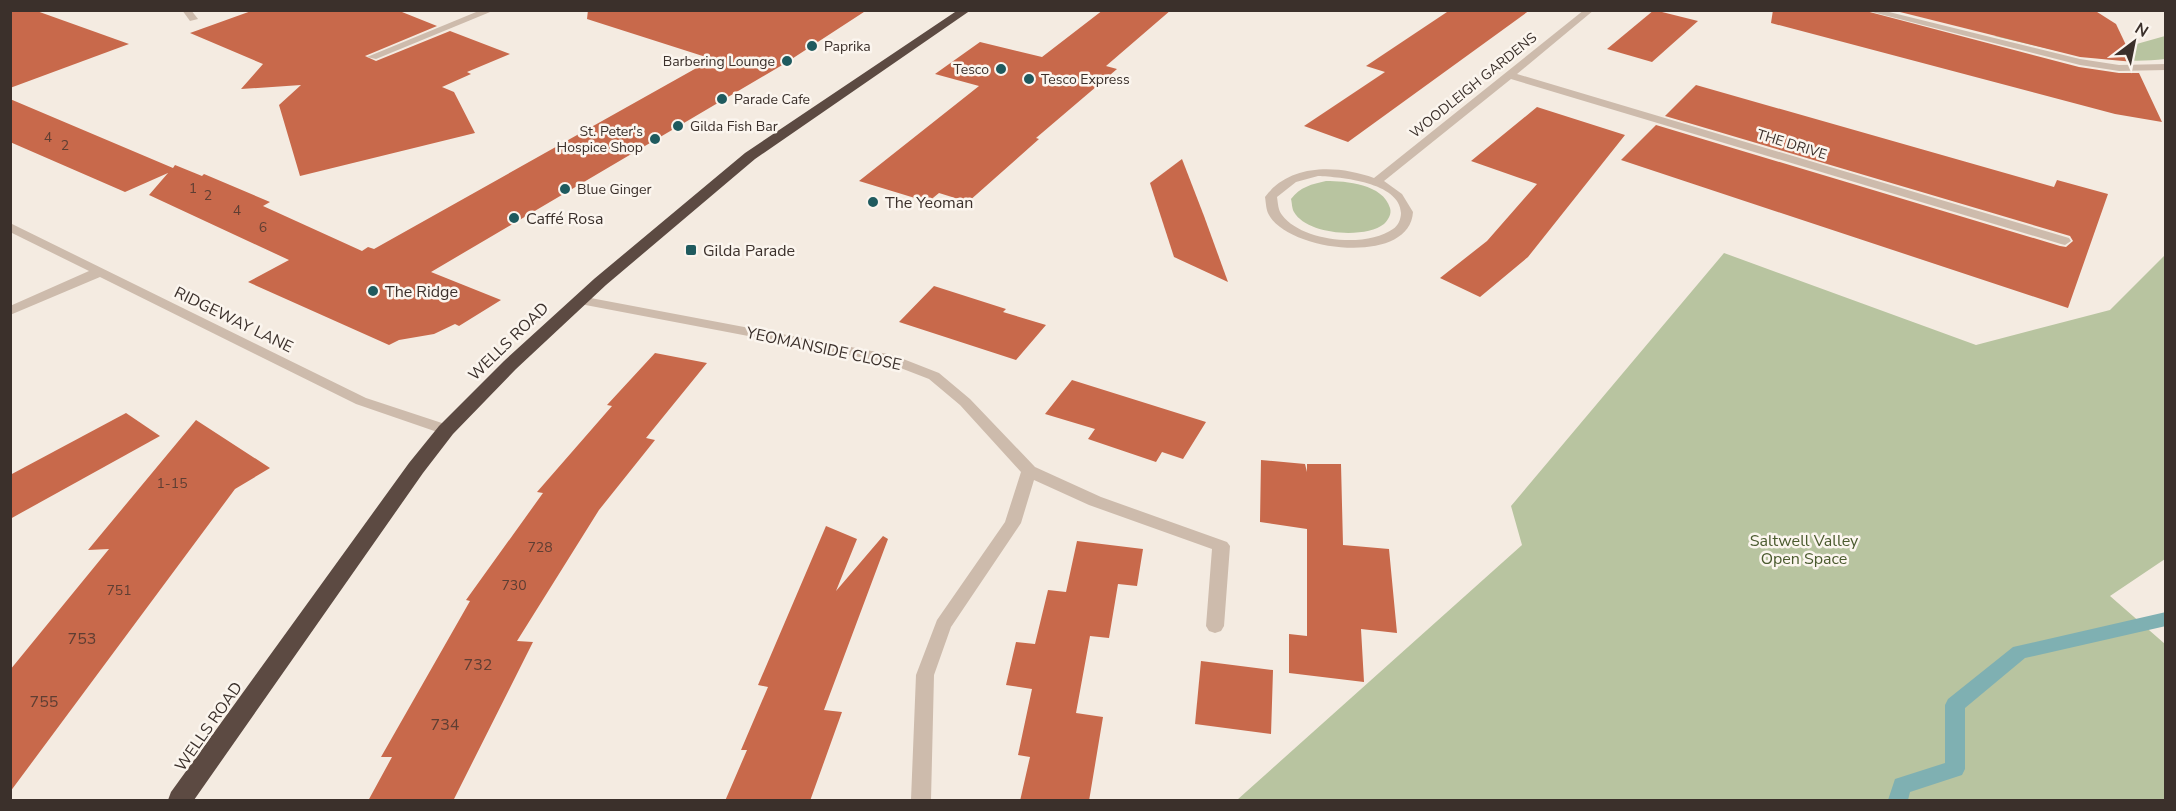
<svg xmlns="http://www.w3.org/2000/svg" width="2176" height="811" viewBox="0 0 2176 811" font-family="'Nunito Sans',sans-serif">
<style>
.green{fill:#b8c4a0}
.lines{fill:none;stroke-linecap:round;stroke-linejoin:round}
.stream{fill:#7fb0b2;fill-rule:evenodd}
.building{fill:#c8694b}
.minor{fill:#cdbbac;fill-rule:evenodd}
.highway{fill:#5c4a42;fill-rule:evenodd}
.poi-dot{fill:#1f5a5e;stroke:#fbf5ee;stroke-width:2}
.labels{text-anchor:middle;stroke-width:5;stroke-linejoin:round;paint-order:stroke}
.far-poi-label{font-size:14px;fill:#3b302b;stroke:#fbf5ee;text-anchor:start}
.far-street-label{font-size:14px;fill:#3b302b;stroke:#fbf5ee}
.number-label{font-size:14px;fill:#5e3e33}
.poi-label{font-size:16px;fill:#3b302b;stroke:#fbf5ee;text-anchor:start}
.street-label{font-size:16px;fill:#3b302b;stroke:#fbf5ee}
.park-label{font-size:16px;fill:#4a5a2e;stroke:#fbf5ee}
.near-number-label{font-size:16px;fill:#5e3e33}
</style>
<rect width="100%" height="100%" fill="#f4ebe1"/>
<g class="green">
<path d="M1994 36 2133 45 2165 36V59C2107 66 2051 49 1994 36Z"/>
<path d="M1326 181C1346 181 1383 184 1390 208 1392 214 1388 220 1384 224 1365 239 1307 235 1294 212 1292 209 1292 203 1291 199 1300 187 1312 184 1326 181Z"/>
<polygon points="1724,253 1976,345 2110,310 2165,255 2165,559 2110,596 2165,644 2165,800 1237,800 1522,545 1511,506"/>
</g>
<g class="lines">
<polygon class="stream" points="2166,612 2166,626 2025,658 1965,708 1965,769 1962,775 1910,792 1908,800 1888,800 1895,779 1945,763 1945,705 1948,699 2013,647"/>
</g>
<g class="building">
<polygon points="10,10 34,10 129,44 10,88"/>
<polygon points="254,10 397,10 437,26 365,56 376,61 450,31 510,54 467,72 471,74 442,87 454,92 475,133 300,176 279,105 301,85 241,89 263,64 190,33"/>
<polygon points="588,10 867,10 784,64 431,272 501,300 459,326 455,324 434,334 399,340 389,345 248,282 289,260 149,195 168,173 125,192 10,142 10,99 173,168 175,165 202,176 204,174 270,202 263,206 362,251 368,247 374,249 709,61 705,60 709,58 587,19"/>
<polygon points="1103,10 1171,10 1106,66 1117,69 1036,138 1039,139 968,202 939,193 928,202 859,181 979,86 935,74 980,42 1042,57"/>
<polygon points="1450,10 1530,10 1348,142 1304,126 1385,72 1366,66"/>
<polygon points="1654,10 1698,21 1652,62 1607,49"/>
<polygon points="1773,10 1862,10 2079,67 2119,73 2139,73 2162,122 2115,114 1771,23"/>
<polygon points="1892,10 2094,10 2116,24 2134,62 2080,57"/>
<polygon points="1696,85 2054,187 2057,180 2108,194 2068,308 1621,160 1656,125 2060,246 2066,247 2073,241 2070,236 1665,116"/>
<polygon points="1537,107 1625,135 1528,257 1480,297 1440,278 1487,241 1537,184 1471,161"/>
<polygon points="1182,159 1204,216 1228,282 1174,257 1150,183"/>
<polygon points="934,286 1006,309 1003,312 1046,325 1016,360 899,322"/>
<polygon points="655,353 707,363 646,438 655,440 599,510 517,641 533,642 453,801 368,801 392,757 381,757 470,601 466,600 543,493 537,492 612,406 607,405"/>
<polygon points="1072,380 1206,422 1183,459 1162,452 1156,462 1088,439 1095,429 1045,414"/>
<polygon points="126,413 160,436 10,519 10,475"/>
<polygon points="196,420 270,468 235,489 10,792 10,670 109,549 88,550"/>
<polygon points="1261,460 1305,464 1307,472 1307,464 1341,464 1343,545 1389,549 1397,633 1361,629 1364,682 1289,673 1289,634 1307,636 1307,529 1260,522"/>
<polygon points="826,526 857,539 836,591 883,536 888,539 824,710 842,712 810,801 725,801 747,750 741,750 768,687 758,685"/>
<polygon points="1077,541 1143,549 1137,586 1118,584 1109,638 1090,636 1076,713 1103,717 1089,801 1020,801 1030,757 1018,755 1032,689 1006,685 1016,642 1035,644 1048,590 1066,592"/>
<polygon points="1201,661 1273,670 1271,734 1195,724"/>
</g>
<g class="lines">
<g class="minor">
<polygon points="182,10 191,10 198,19 190,21"/>
<polygon points="481,10 495,10 376,59 367,57"/>
<path d="M1584 10H1594L1517 74 2069 238 2071 241 2065 245 2061 244 1511 79 1384 181 1402 194 1413 212C1410 266 1290 252 1269 215 1266 210 1266 203 1265 197 1290 163 1338 165 1374 178ZM1318 176C1340 177 1400 182 1401 213 1401 219 1398 226 1393 229 1367 248 1302 242 1282 215 1278 210 1278 203 1277 197L1296 182Z"/>
<polygon points="1864,10 1881,10 2080,59 2119,65 2166,64 2166,70 2119,71 2080,65"/>
<polygon points="10,223 366,398 451,426 454,430 446,435 356,404 100,277 10,315 10,306 89,271 10,232"/>
<polygon points="580,296 893,355 939,373 970,399 1035,467 1101,497 1227,542 1230,546 1224,626 1221,631 1215,633 1209,631 1206,626 1212,549 1089,505 1034,480 1021,523 951,627 934,675 931,800 911,800 916,675 937,620 1005,522 1021,472 960,405 929,379 885,362 575,303 573,300"/>
</g>
<polygon class="highway" points="958,10 971,10 755,159 606,285 516,369 453,434 423,473 194,800 168,800 171,792 409,463 439,426 504,361 594,279 745,153"/>
</g>
<g class="poi-dot">
<circle cx="812" cy="46" r="6"/>
<circle cx="787" cy="61" r="6"/>
<circle cx="1001" cy="69" r="6"/>
<circle cx="1029" cy="79" r="6"/>
<circle cx="722" cy="99" r="6"/>
<circle cx="678" cy="126" r="6"/>
<circle cx="655" cy="139" r="6"/>
<circle cx="565" cy="189" r="6"/>
<circle cx="873" cy="202" r="6"/>
<circle cx="514" cy="218" r="6"/>
<rect x="685" y="244" width="12" height="12" rx="3"/>
<circle cx="373" cy="291" r="6"/>
</g>
<g class="labels">
<g class="far-poi-label">
<text x="824" y="51">Paprika</text>
<text x="775" y="66" text-anchor="end">Barbering Lounge</text>
<text x="989" y="74" text-anchor="end">Tesco</text>
<text x="1041" y="84">Tesco Express</text>
<text x="734" y="104">Parade Cafe</text>
<text x="690" y="131">Gilda Fish Bar</text>
<text x="643" y="136" text-anchor="end">St. Peter's<tspan x="643" dy="16">Hospice Shop</tspan></text>
<text x="577" y="194">Blue Ginger</text>
</g>
<g class="far-street-label">
<text transform="translate(1473 85) rotate(-39)" y="5">WOODLEIGH GARDENS</text>
<text transform="translate(1792 144) rotate(17)" y="5">THE DRIVE</text>
</g>
<g class="number-label">
<text x="48" y="142">4</text>
<text x="65" y="150">2</text>
<text x="193" y="193">1</text>
<text x="208" y="200">2</text>
<text x="237" y="215">4</text>
<text x="263" y="232">6</text>
<text x="172" y="488">1-15</text>
<text x="540" y="552">728</text>
<text x="514" y="590">730</text>
<text x="119" y="595">751</text>
</g>
<g class="poi-label">
<text x="885" y="208">The Yeoman</text>
<text x="526" y="224">Caffé Rosa</text>
<text x="703" y="256">Gilda Parade</text>
<text x="385" y="297">The Ridge</text>
</g>
<g class="street-label">
<text transform="translate(234 319) rotate(26)" y="6">RIDGEWAY LANE</text>
<text transform="translate(508 341) rotate(-44)" y="6">WELLS ROAD</text>
<text transform="translate(824 348) rotate(12)" y="6">YEOMANSIDE CLOSE</text>
<text transform="translate(208 726) rotate(-55)" y="6">WELLS ROAD</text>
</g>
<g class="park-label">
<text x="1804" y="546">Saltwell Valley<tspan x="1804" dy="18">Open Space</tspan></text>
</g>
<g class="near-number-label">
<text x="82" y="644">753</text>
<text x="478" y="670">732</text>
<text x="44" y="707">755</text>
<text x="445" y="730">734</text>
</g>
</g>
<rect width="2176" height="811" fill="none" stroke="#3b302b" stroke-width="24"/>
<g transform="translate(2134 42) rotate(32)" stroke="#fbf5ee" stroke-width="4.5" paint-order="stroke">
<path d="M0-4.5L10 22L0 15L-10 22Z" fill="#3b302b"/>
<text y="-9" font-size="16" font-weight="bold" text-anchor="middle" fill="#3b302b">N</text>
</g>
</svg>
